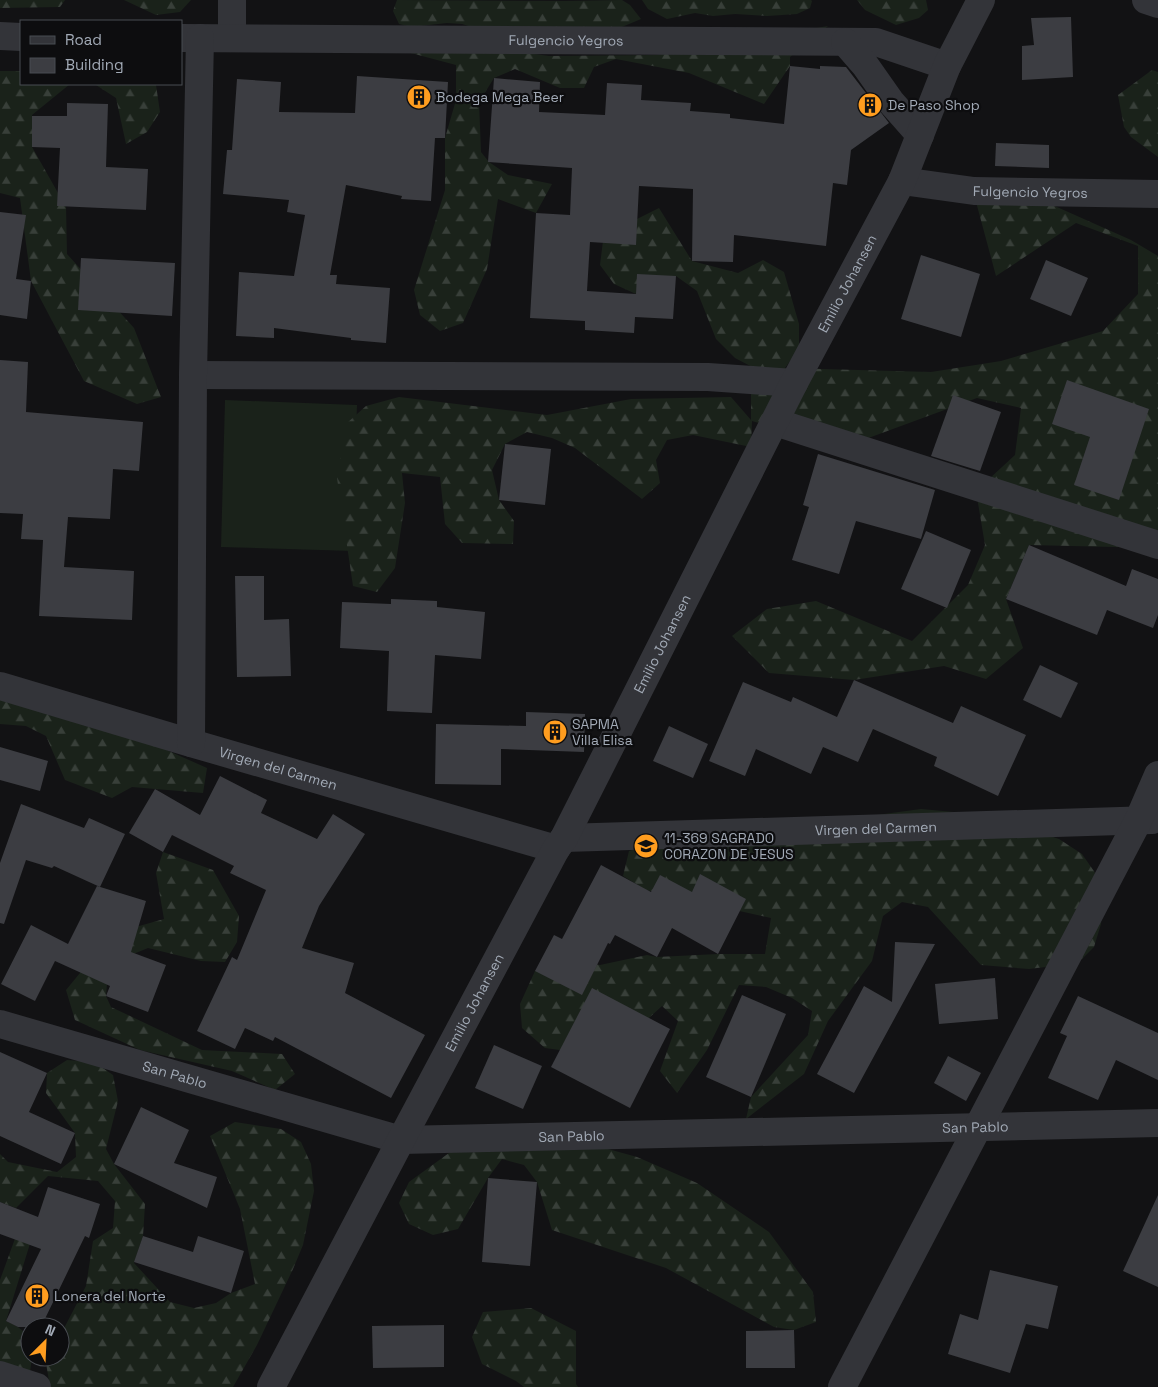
<svg xmlns="http://www.w3.org/2000/svg" width="1158" height="1387" viewBox="0 0 1158 1387" font-family="'Space Grotesk',sans-serif">
<style>
.grass{fill:#1a221a}
.forest{fill:url(#forest-firs)}
.building{fill:#3c3d42}
.lines{fill:none;stroke-linecap:round;stroke-linejoin:round}
.minor{stroke:#333439;stroke-width:28}
.labels{text-anchor:middle;stroke-width:4.5;stroke-linejoin:round;paint-order:stroke}
.street-label{font-size:14px;fill:#a2aab6;stroke:#0d0d0f}
.poi-label{font-size:14px;fill:#a2aab6;stroke:#0d0d0f;text-anchor:start}
</style>
<defs>
<pattern id="forest-firs" width="22" height="20" patternUnits="userSpaceOnUse" patternTransform="scale(1.25)"><rect width="22" height="20" fill="#1a221a"/><path d="M5 1l3.5 6h-7zM16 11l3.5 6h-7z" fill="#383f39"/></pattern>
</defs>
<rect width="100%" height="100%" fill="#121214"/>
<polygon class="grass" points="225,400 357,405 353,551 221,547"/>
<g class="forest">
<polygon points="0,0 65,0 60,7 0,8"/>
<polygon points="124,0 191,0 180,12 156,15"/>
<polygon points="397,0 565,1 622,0 630,5 641,19 598,37 482,30 462,24 447,23 411,27 399,24 393,11"/>
<polygon points="642,0 811,0 812,1 810,8 797,14 767,16 735,14 713,16 695,13 667,19 648,9"/>
<polygon points="857,0 926,0 928,10 919,18 896,25 865,10"/>
<polygon points="828,26 790,57 790,66 764,104 689,73 616,59 594,67 584,88 560,88 515,69 494,78 479,102 481,152 489,162 508,175 552,184 536,213 498,199 487,269 463,323 440,331 420,315 414,290 445,190 445,138 456,100 456,65 407,52 430,39 549,56 656,55"/>
<polygon points="1152,70 1158,72 1158,157 1131,137 1124,127 1118,95"/>
<polygon points="0,71 21,71 21,84 70,84 32,115 32,147 66,207 67,254 134,328 161,397 137,404 84,381 31,281 20,198 0,193"/>
<polygon points="80,84 152,84 156,85 160,112 147,132 126,144 116,98 96,85"/>
<polygon points="972,187 1021,191 1131,240 1158,256 1158,548 1029,545 1006,599 1023,648 986,679 944,666 854,680 769,673 732,636 767,609 816,601 912,641 968,585 985,545 976,491 1015,455 1021,408 977,398 844,447 752,421 751,447 693,435 667,440 656,460 660,483 642,499 575,448 552,438 527,432 505,444 492,470 499,500 514,521 513,544 462,543 445,524 440,477 402,473 405,503 395,568 377,592 353,586 337,478 347,423 366,406 399,397 547,415 631,399 731,397 751,420 751,381 760,371 735,358 716,339 697,291 676,276 636,294 614,284 600,265 603,241 626,244 637,219 659,208 692,261 738,273 763,260 784,272 799,324 799,349 785,368 931,372 1001,361 1103,331 1138,294 1138,246 1076,223 996,276"/>
<polygon points="0,685 65,705 207,768 203,793 132,787 112,798 65,780 46,736 26,726 0,724"/>
<polygon points="921,809 986,815 1059,839 1082,854 1098,877 1103,901 1101,924 1094,947 1078,963 1029,969 981,965 928,907 902,902 883,916 872,961 828,1021 804,1074 746,1119 751,1097 808,1035 812,1011 792,998 766,987 739,985 707,1050 677,1093 660,1071 678,1021 662,1006 626,1039 597,1055 545,1048 522,1028 520,1004 535,971 564,959 600,965 647,955 657,957 718,954 765,954 771,918 646,890 623,876 629,851 646,846"/>
<polygon points="163,852 213,870 239,916 237,942 225,962 201,961 148,948 126,957 108,971 106,996 111,1007 202,1050 282,1054 295,1074 275,1090 232,1071 140,1050 75,1020 66,990 80,973 87,958 118,932 164,919 156,873"/>
<polygon points="67,1060 94,1062 113,1075 118,1101 106,1149 114,1164 145,1204 143,1236 134,1263 170,1302 194,1308 216,1303 231,1293 255,1284 240,1209 210,1136 235,1122 281,1129 301,1142 311,1164 314,1191 303,1245 293,1269 257,1345 233,1387 50,1387 46,1363 49,1357 60,1357 60,1336 86,1286 93,1241 113,1228 115,1201 98,1181 48,1176 16,1208 0,1202 0,1154 8,1162 57,1172 76,1157 75,1133 46,1093 47,1073"/>
<polygon points="471,1137 608,1149 637,1157 697,1183 769,1232 813,1292 816,1322 794,1330 774,1327 666,1268 552,1230 537,1182 524,1165 502,1159 488,1178 458,1229 433,1235 409,1224 399,1203 409,1182"/>
<path d="M37 1221 6 1321C26 1330 30 1335 30 1357H32L30 1372 0 1379V1280L17 1233Z"/>
<polygon points="531,1308 576,1331 576,1384 578,1387 524,1387 516,1381 482,1364 472,1337 483,1312"/>
</g>
<g class="building">
<polygon points="1071,17 1073,77 1022,80 1022,46 1034,45 1031,18"/>
<polygon points="790,66 820,69 820,66 846,67 889,123 851,150 847,185 833,183 826,246 734,235 733,262 692,261 693,189 639,186 636,245 590,242 587,291 636,294 637,274 676,276 673,319 635,317 634,333 585,330 585,321 530,318 536,213 570,215 572,168 488,162 494,78 540,82 539,112 605,115 607,83 642,85 641,100 691,103 690,111 730,114 730,118 784,124"/>
<polygon points="357,76 448,82 445,138 435,138 431,201 401,199 402,196 346,185 330,275 337,275 336,284 390,288 386,343 351,340 351,338 274,328 274,338 236,336 239,272 294,276 305,215 287,212 289,200 223,194 227,150 232,150 237,79 281,82 279,112 355,113"/>
<polygon points="67,103 108,104 106,167 148,169 146,210 57,206 60,148 32,147 32,116 67,116"/>
<polygon points="996,143 1049,145 1049,168 995,166"/>
<polygon points="0,212 26,215 16,279 31,281 27,319 0,315"/>
<polygon points="921,255 980,274 961,337 901,319"/>
<polygon points="81,258 175,263 172,316 78,310"/>
<polygon points="1046,260 1088,278 1071,316 1030,299"/>
<polygon points="0,360 28,362 26,412 143,422 139,471 113,469 110,519 68,517 64,567 134,571 132,620 39,616 43,540 21,539 23,514 0,513"/>
<polygon points="1067,380 1149,409 1119,500 1074,485 1090,437 1052,424"/>
<polygon points="953,395 1001,412 980,471 931,456"/>
<polygon points="505,444 551,449 545,505 499,500"/>
<polygon points="818,454 935,490 921,539 856,521 839,574 792,560 809,507 803,505"/>
<polygon points="926,531 971,550 947,608 901,589"/>
<polygon points="1029,545 1126,586 1132,569 1158,579 1158,615 1153,628 1107,610 1097,635 1006,599"/>
<polygon points="235,576 264,576 264,620 289,619 291,676 237,677"/>
<polygon points="391,599 437,601 437,607 485,612 481,659 435,655 432,713 387,711 389,651 340,648 342,602 391,604"/>
<polygon points="1040,665 1078,683 1061,718 1023,700"/>
<polygon points="854,680 953,723 961,706 1026,735 998,796 934,766 937,757 873,729 858,762 823,747 811,774 756,749 745,776 709,761 743,682 791,702 793,697 837,717"/>
<polygon points="526,712 585,714 584,752 501,749 501,785 435,784 436,724 526,726"/>
<polygon points="669,726 708,744 693,778 653,761"/>
<polygon points="0,747 48,761 40,791 0,780"/>
<polygon points="220,776 267,800 261,813 317,839 333,814 365,834 319,906 302,948 354,963 345,993 425,1035 391,1098 275,1037 273,1041 245,1028 235,1049 197,1031 232,957 237,960 266,890 230,873 234,866 172,835 163,852 129,833 155,789 200,815"/>
<polygon points="21,804 84,828 89,818 125,834 100,887 54,866 52,868 26,860 4,924 0,923 0,863"/>
<polygon points="601,865 651,892 660,875 692,892 700,874 746,899 718,954 672,928 657,957 615,935 610,944 608,943 582,995 535,971 554,935 562,939"/>
<polygon points="97,886 146,901 131,952 166,965 148,1012 106,996 110,986 55,961 35,1001 1,984 31,925 68,944"/>
<polygon points="895,942 935,944 854,1093 817,1074 864,986 892,1002"/>
<polygon points="995,978 998,1019 939,1024 935,984"/>
<polygon points="592,988 670,1029 630,1108 551,1067"/>
<polygon points="742,995 786,1014 751,1097 706,1077"/>
<polygon points="1078,996 1158,1033 1158,1080 1116,1060 1098,1100 1048,1078 1067,1036 1060,1033"/>
<polygon points="494,1045 542,1066 523,1109 475,1088"/>
<polygon points="0,1052 47,1073 29,1112 75,1133 61,1164 0,1136"/>
<polygon points="948,1056 981,1073 966,1101 934,1083"/>
<polygon points="141,1107 189,1130 174,1163 217,1177 207,1208 114,1164"/>
<polygon points="488,1178 537,1182 530,1266 482,1262"/>
<polygon points="48,1187 100,1204 89,1238 85,1236 41,1327 18,1327 6,1321 41,1249 0,1234 0,1202 38,1217"/>
<polygon points="1158,1195 1158,1287 1123,1271"/>
<polygon points="143,1236 193,1252 198,1236 244,1251 231,1293 134,1262"/>
<polygon points="990,1270 1058,1286 1048,1329 1026,1324 1010,1373 948,1354 960,1314 978,1320"/>
<polygon points="444,1325 444,1367 373,1368 372,1326"/>
<polygon points="794,1330 795,1368 746,1368 746,1331"/>
</g>
<g class="lines">
<g class="minor">
<polyline points="232,0 232,38"/>
<polyline points="1146,0 1158,4"/>
<polyline points="0,36 21,37"/>
<path id="s1" d="M181 38 876 42 947 66"/>
<polyline points="845,42 865,65 891,102 920,135"/>
<path id="s2" d="M902 181 974 191 1158 194"/>
<polyline points="193,375 708,377 794,383"/>
<polyline points="775,422 1158,545"/>
<path id="s3" d="M0 686 191 743 556 849"/>
<polyline points="191,743 193,375 200,38"/>
<path id="s4" d="M564 838 1152 820"/>
<path id="s5" d="M0 1024 401 1140 1158 1123"/>
<polyline points="0,1375 37,1387"/>
<path id="s6" d="M271 1387 401 1140 556 849 564 838 794 383 902 181 947 66 981 0"/>
<polyline points="842,1387 1138,821 1158,775"/>
</g>
</g>
<defs>
<symbol id="building-disc" viewBox="-11 -11 22 22"><circle r="9.5" fill="#ff9d1f" stroke="#0d0d0f"/><path d="M-4-6H4V6H1V3H-1V6H-4ZM-2.5-4.3h1.7v1.8h-1.7ZM.8-4.3h1.7v1.8H.8ZM-2.5-1h1.7V.8h-1.7ZM.8-1h1.7V.8H.8Z" fill="#111"/></symbol>
<symbol id="school-disc" viewBox="-11 -11 22 22"><circle r="9.5" fill="#ff9d1f" stroke="#0d0d0f"/><path d="M0-5L7-2L0 1L-7-2ZM-4 1L0 2.5L4 1V4Q0 6-4 4Z" fill="#111"/></symbol>
</defs>
<g fill-rule="evenodd">
<use href="#building-disc" x="405" y="83" width="28" height="28"/>
<use href="#building-disc" x="856" y="91" width="28" height="28"/>
<use href="#building-disc" x="541" y="718" width="28" height="28"/>
<use href="#school-disc" x="632" y="832" width="28" height="28"/>
<use href="#building-disc" x="23" y="1282" width="28" height="28"/>
</g>
<g class="labels">
<g class="street-label">
<text dy="5" stroke="none"><textPath href="#s1" startOffset="385">Fulgencio Yegros</textPath></text>
<text dy="5" stroke="none"><textPath href="#s2" startOffset="129">Fulgencio Yegros</textPath></text>
<text dy="5" stroke="none"><textPath href="#s6" startOffset="1245">Emilio Johansen</textPath></text>
<text dy="5" stroke="none"><textPath href="#s6" startOffset="840">Emilio Johansen</textPath></text>
<text dy="5" stroke="none"><textPath href="#s3" startOffset="290">Virgen del Carmen</textPath></text>
<text dy="5" stroke="none"><textPath href="#s4" startOffset="312">Virgen del Carmen</textPath></text>
<text dy="5" stroke="none"><textPath href="#s6" startOffset="435">Emilio Johansen</textPath></text>
<text dy="5" stroke="none"><textPath href="#s5" startOffset="182">San Pablo</textPath></text>
<text dy="5" stroke="none"><textPath href="#s5" startOffset="992">San Pablo</textPath></text>
<text dy="5" stroke="none"><textPath href="#s5" startOffset="588">San Pablo</textPath></text>
</g>
<g class="poi-label">
<text x="436" y="102">Bodega Mega Beer</text>
<text x="888" y="110">De Paso Shop</text>
<text x="572" y="729">SAPMA<tspan x="572" dy="16">Villa Elisa</tspan></text>
<text x="664" y="843">11-369 SAGRADO<tspan x="664" dy="16">CORAZON DE JESUS</tspan></text>
<text x="54" y="1301">Lonera del Norte</text>
</g>
</g>
<rect x="20" y="20" width="162" height="65" fill="#0d0d0f" stroke="#494c52"/>
<rect x="30" y="36" width="25" height="8" fill="#333439" stroke="#494c52"/>
<text x="65" y="45" font-size="15" fill="#a2aab6">Road</text>
<rect x="30" y="58" width="25" height="15" fill="#3c3d42" stroke="#494c52"/>
<text x="65" y="70" font-size="15" fill="#a2aab6">Building</text>
<g transform="translate(45 1342) rotate(24)"><circle r="24" fill="#0d0d0f" stroke="#494c52"/>
<path d="M0-4L9 19L0 12L-9 19Z" fill="#ff9d1f"/>
<text y="-8" font-size="14" font-weight="bold" text-anchor="middle" fill="#a2aab6">N</text>
</g>
</svg>
